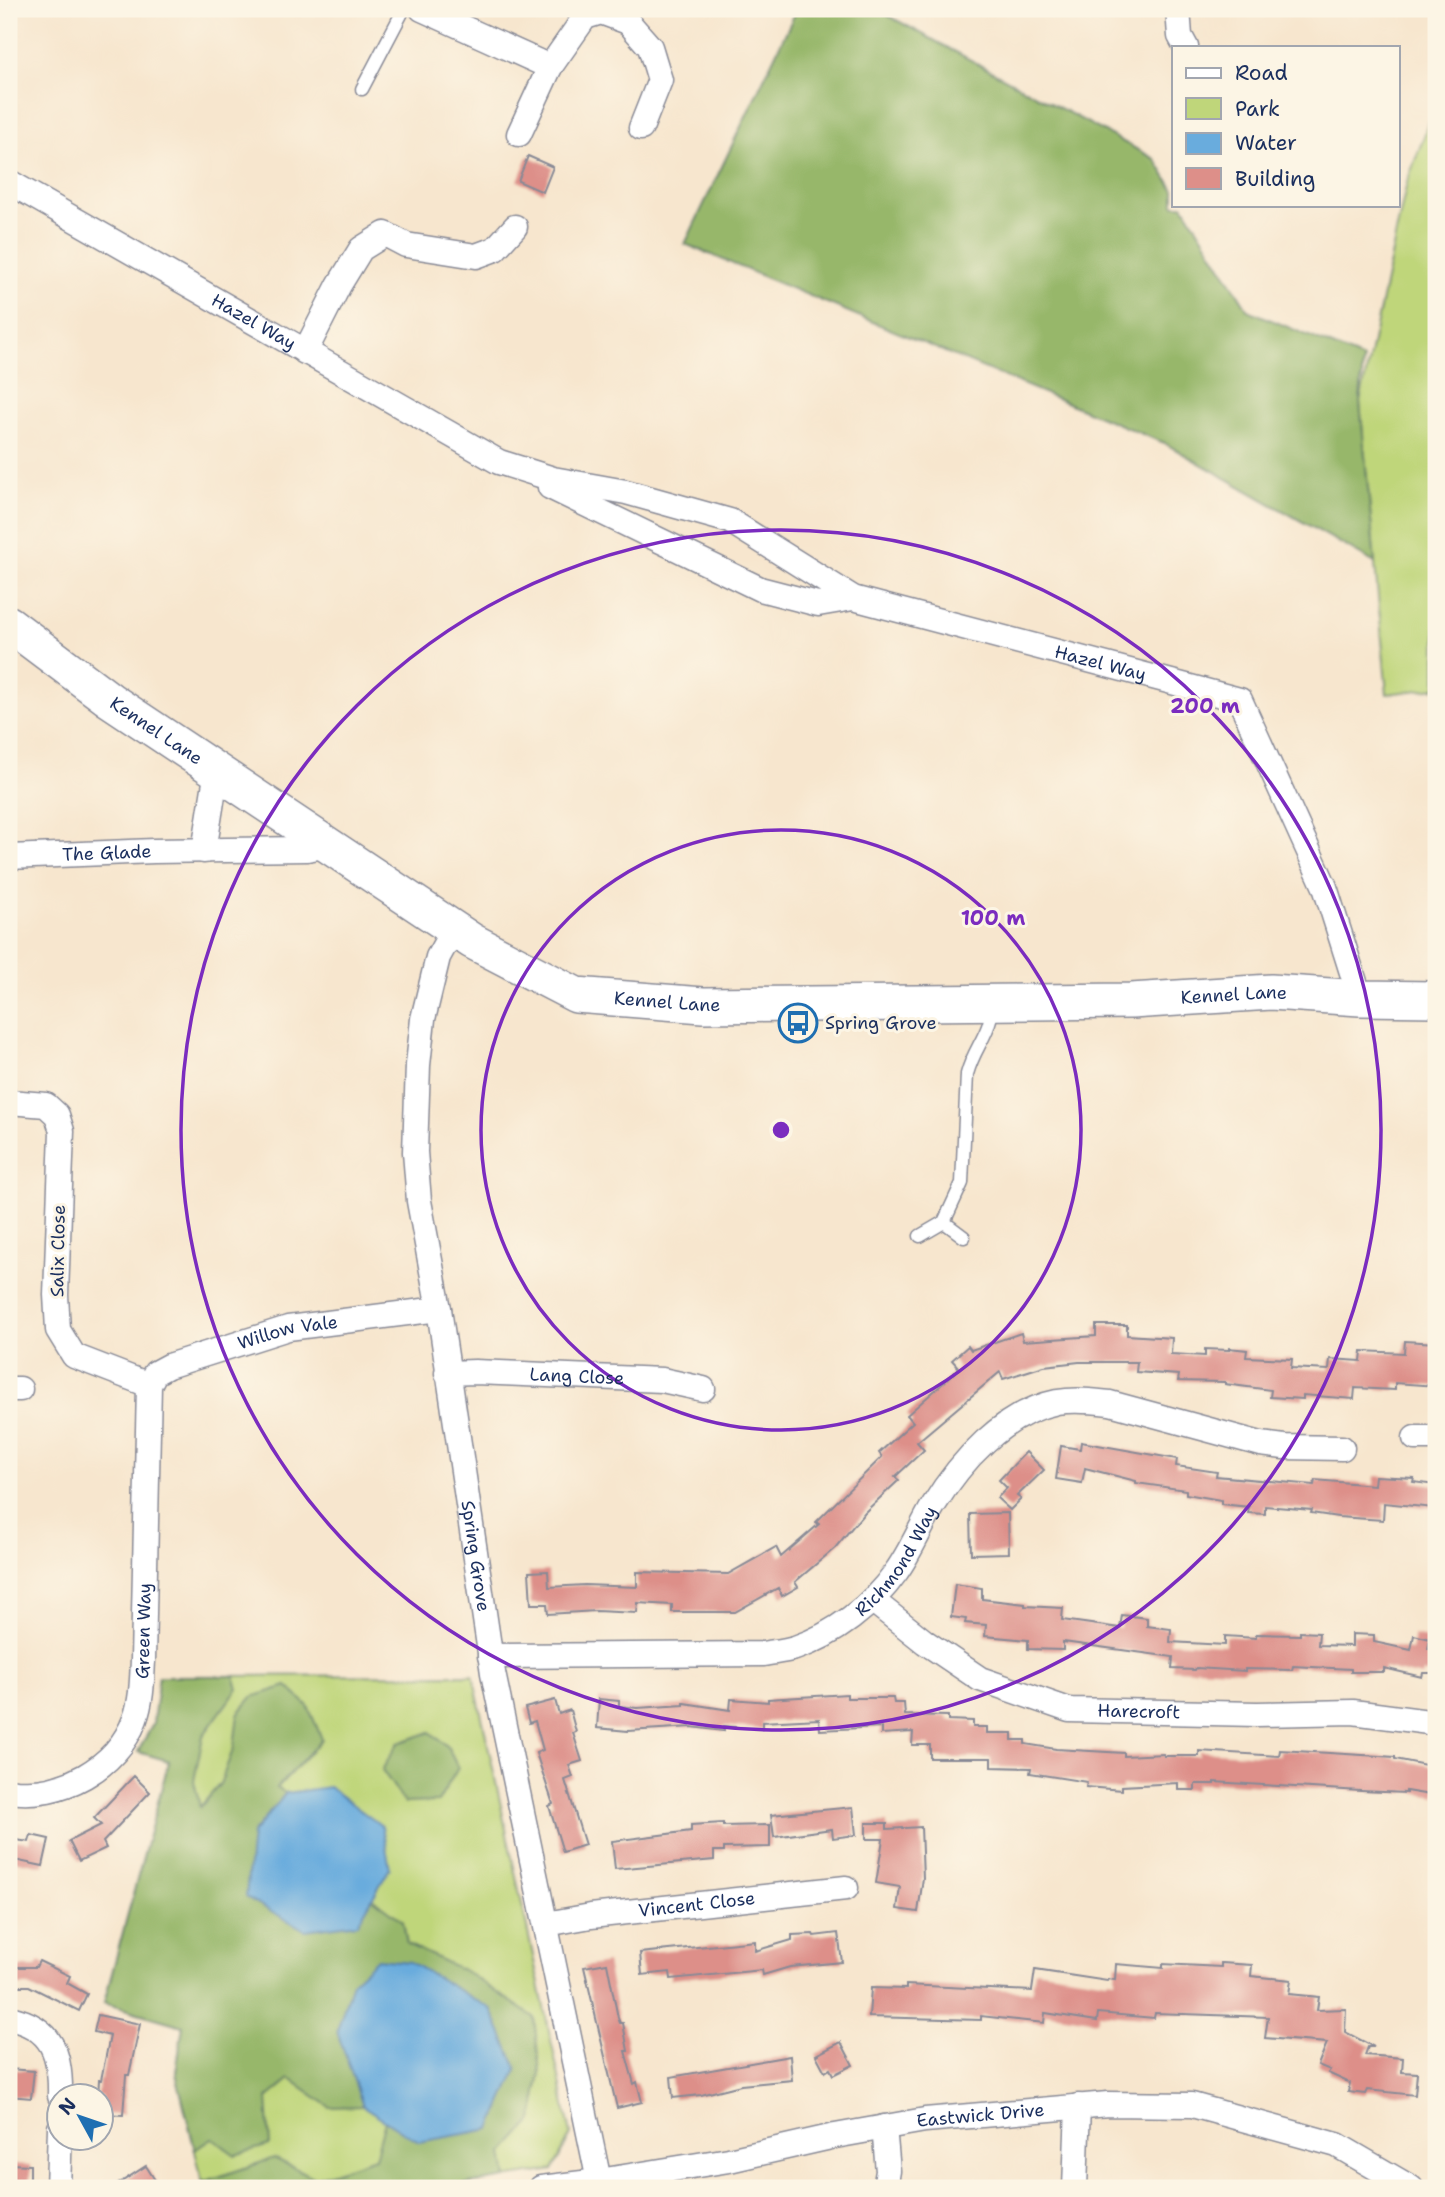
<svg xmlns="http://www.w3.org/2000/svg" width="1445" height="2197" viewBox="0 0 1445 2197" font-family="'Shantell Sans',sans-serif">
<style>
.green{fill:#bfd67a;stroke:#6d826c;stroke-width:2}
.forest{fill:#97b76a;stroke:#597364;stroke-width:2}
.water{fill:#69acdd;stroke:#426e9e;stroke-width:2}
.building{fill:#dd8f89}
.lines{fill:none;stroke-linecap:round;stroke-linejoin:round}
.lane-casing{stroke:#898a96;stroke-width:15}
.street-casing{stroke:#898a96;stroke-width:27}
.secondary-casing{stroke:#898a96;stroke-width:38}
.lane{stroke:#fff;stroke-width:12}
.street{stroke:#fff;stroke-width:24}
.secondary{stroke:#fff;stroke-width:35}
.ring{fill:none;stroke:#7b2cbf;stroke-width:3.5}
.labels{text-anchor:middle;stroke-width:6;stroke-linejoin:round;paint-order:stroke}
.street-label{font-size:18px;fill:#1b2f5e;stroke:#fcf5e5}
.poi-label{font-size:18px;fill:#1b2f5e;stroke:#fcf5e5;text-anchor:start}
.centre{fill:#7b2cbf;stroke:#fcf5e5;stroke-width:3.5}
.ring-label{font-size:21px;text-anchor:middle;font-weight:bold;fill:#7b2cbf;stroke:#fcf5e5;stroke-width:6;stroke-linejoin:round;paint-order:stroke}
</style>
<rect width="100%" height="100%" fill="#fcf5e5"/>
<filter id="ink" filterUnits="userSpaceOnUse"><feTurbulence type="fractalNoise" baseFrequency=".0143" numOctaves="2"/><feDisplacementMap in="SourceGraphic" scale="14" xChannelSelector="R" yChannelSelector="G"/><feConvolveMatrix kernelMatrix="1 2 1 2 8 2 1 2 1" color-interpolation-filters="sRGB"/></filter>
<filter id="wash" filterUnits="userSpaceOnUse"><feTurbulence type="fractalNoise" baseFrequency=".00686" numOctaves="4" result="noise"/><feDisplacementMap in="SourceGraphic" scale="28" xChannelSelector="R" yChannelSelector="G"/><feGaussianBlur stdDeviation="1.57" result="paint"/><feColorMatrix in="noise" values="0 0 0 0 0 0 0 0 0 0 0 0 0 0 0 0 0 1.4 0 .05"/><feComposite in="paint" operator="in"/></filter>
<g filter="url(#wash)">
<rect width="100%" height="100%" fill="#f7e6ce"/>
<g class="green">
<polygon points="1436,104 1436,688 1387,694 1360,402 1407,182"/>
<polygon points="473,1675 571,2134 553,2170 443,2188 204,2188 176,2073 183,2026 104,2003 169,1761 138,1752 153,1724 159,1676"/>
</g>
<g class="forest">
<polygon points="797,9 876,9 1155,159 1174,190 1174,205 1183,205 1248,310 1363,359 1360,402 1375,563 1164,443 685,244"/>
<polygon points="159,1676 234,1676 238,1688 203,1736 194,1781 200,1807 220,1784 234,1747 238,1714 252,1697 287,1686 308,1706 322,1739 277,1788 286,1793 252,1834 357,1923 372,1898 403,1921 407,1944 465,1971 534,2017 540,2073 533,2120 503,2153 507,2178 443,2188 204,2188 203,2182 274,2158 315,2178 375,2158 385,2120 419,2142 337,2031 363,2106 330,2107 290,2079 267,2098 270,2145 235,2155 212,2138 195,2150 176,2073 183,2026 104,2003 169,1761 138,1752 153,1724"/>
<polygon points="430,1732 447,1746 458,1768 438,1802 405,1803 382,1770 398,1743"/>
</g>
<g class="water">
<polygon points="329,1787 382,1826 390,1868 358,1923 305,1930 246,1897 252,1834 286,1793"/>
<polygon points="377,1959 410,1962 491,2009 517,2069 491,2129 419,2142 363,2106 337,2031 352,1982"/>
</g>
<g id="blocks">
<g class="building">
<polygon points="528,156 553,167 543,192 518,181"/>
<polygon points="1096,1325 1127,1325 1127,1335 1172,1338 1171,1354 1205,1356 1205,1349 1229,1350 1229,1348 1247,1350 1246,1357 1292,1359 1291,1368 1329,1370 1330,1359 1361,1361 1362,1351 1404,1353 1405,1341 1436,1343 1436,1386 1395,1383 1395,1390 1355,1388 1354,1399 1303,1395 1303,1399 1270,1397 1271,1390 1225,1384 1225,1382 1178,1381 1179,1375 1136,1372 1137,1362 1079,1362 1044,1366 1003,1379 1000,1372 917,1442 924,1450 895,1477 899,1480 865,1512 835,1548 795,1582 798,1587 782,1596 778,1588 735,1612 672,1612 672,1605 638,1603 637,1613 596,1611 548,1614 547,1604 531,1604 529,1572 548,1571 549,1587 585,1585 637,1587 637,1572 728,1574 776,1547 781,1557 819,1524 816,1522 882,1457 879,1453 913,1422 907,1415 950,1377 959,1368 952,1360 968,1346 971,1350 1021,1333 1023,1341 1096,1336"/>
<polygon points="1081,1442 1177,1459 1176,1466 1217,1472 1216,1476 1314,1485 1315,1480 1374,1485 1375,1476 1414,1478 1413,1482 1436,1485 1434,1508 1384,1503 1383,1520 1338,1517 1311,1513 1312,1510 1265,1506 1265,1514 1248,1513 1249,1507 1221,1504 1221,1500 1186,1494 1186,1490 1136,1483 1136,1481 1085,1468 1082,1483 1056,1479 1061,1446 1080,1449"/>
<polygon points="1026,1452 1044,1470 1017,1496 1021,1499 1010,1510 997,1498 1007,1488 999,1480"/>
<polygon points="1008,1513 1009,1553 971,1554 970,1514"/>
<polygon points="955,1584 982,1588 982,1599 1025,1604 1025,1606 1063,1608 1062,1620 1120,1628 1122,1615 1147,1618 1147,1626 1171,1629 1170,1642 1225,1645 1225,1636 1256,1638 1256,1634 1300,1635 1300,1632 1319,1633 1318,1645 1352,1646 1352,1634 1374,1635 1374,1642 1411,1650 1414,1635 1430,1639 1428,1649 1436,1649 1436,1673 1423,1673 1422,1677 1384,1668 1384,1672 1351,1672 1351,1669 1293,1666 1292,1670 1245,1669 1245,1671 1196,1668 1195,1670 1172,1669 1173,1657 1063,1642 1063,1650 1028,1649 1028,1640 985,1636 986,1625 965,1623 966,1619 951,1617"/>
<polygon points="847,1694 847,1698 893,1698 894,1703 904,1703 905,1715 948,1716 948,1720 973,1721 973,1727 987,1727 987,1733 1012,1733 1012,1740 1025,1740 1025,1744 1056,1749 1124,1753 1124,1756 1164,1754 1164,1756 1199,1756 1199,1751 1279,1756 1280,1750 1395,1757 1395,1759 1436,1767 1436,1796 1406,1791 1406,1793 1361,1791 1214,1782 1214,1784 1195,1784 1195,1790 1178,1790 1178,1783 1122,1786 1122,1790 1086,1787 1087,1782 1030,1773 1031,1768 991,1767 991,1758 930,1758 930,1745 912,1745 913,1732 881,1734 881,1727 820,1730 819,1719 762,1722 762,1729 724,1726 724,1731 692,1727 628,1731 597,1728 599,1699 619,1701 619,1706 637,1708 684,1705 684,1703 730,1710 731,1699 768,1702 768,1699"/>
<polygon points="555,1700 559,1714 570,1710 576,1732 573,1733 582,1761 569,1765 573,1777 565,1780 585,1845 563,1852 549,1806 553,1804 536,1753 543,1750 535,1721 529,1723 525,1708"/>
<polygon points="134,1776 150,1792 103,1842 106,1848 79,1861 69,1841 101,1825 94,1818"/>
<polygon points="853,1807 856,1835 833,1838 832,1829 774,1837 771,1815"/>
<polygon points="723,1823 723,1826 770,1825 770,1847 724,1848 724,1851 714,1851 714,1860 615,1869 612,1841 691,1831 691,1825"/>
<polygon points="866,1823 887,1823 887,1829 921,1827 923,1878 918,1912 897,1909 900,1887 876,1883 883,1839 866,1839"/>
<polygon points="31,1835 49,1839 43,1866 9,1859 9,1839 29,1842"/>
<polygon points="838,1933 842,1962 790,1967 763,1975 762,1970 671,1979 670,1972 642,1975 640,1953 755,1941 755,1951 792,1940 792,1935 813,1934 814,1936"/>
<polygon points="39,1961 70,1976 67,1983 87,1994 79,2011 29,1986 9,1986 9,1967 36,1967"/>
<polygon points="607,1963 618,2018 620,2023 623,2023 628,2051 625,2051 634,2084 637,2082 642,2102 617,2108 584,1967"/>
<polygon points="1221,1963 1252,1965 1251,1976 1291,1980 1289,1994 1319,1997 1317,2010 1346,2009 1345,2032 1374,2047 1368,2047 1365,2055 1403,2058 1402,2072 1417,2073 1415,2095 1367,2090 1365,2094 1348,2092 1350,2083 1328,2073 1330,2070 1318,2065 1327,2043 1265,2038 1268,2017 1155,2013 1154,2018 1098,2013 1097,2021 1045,2013 1044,2023 981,2016 981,2020 869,2017 871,1988 906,1989 906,1985 1032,1991 1035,1970 1107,1981 1108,1979 1115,1980 1116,1964 1163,1968 1163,1964 1221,1967"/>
<polygon points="98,2015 140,2024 129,2075 126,2075 123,2115 102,2114 102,2096 98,2096 99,2080 101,2080 110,2036 94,2032"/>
<polygon points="841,2042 853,2065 833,2075 830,2069 825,2072 816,2055"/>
<polygon points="790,2056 792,2080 741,2085 701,2095 673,2098 671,2077"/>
<polygon points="9,2069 34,2071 31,2098 9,2096"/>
<polygon points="9,2164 30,2165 30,2188 9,2188"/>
<polygon points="146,2166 160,2188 112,2188"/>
</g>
</g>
</g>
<g filter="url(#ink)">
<use href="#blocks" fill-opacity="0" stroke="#898a96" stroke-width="2"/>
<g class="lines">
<defs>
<g id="lane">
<polyline points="362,89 404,9"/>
<polyline points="944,1222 964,1237"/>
<path d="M920 1236 944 1222 962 1183 967 1074C975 1045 990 1036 993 1003"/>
</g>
<g id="street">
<polyline points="422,9 550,67 585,17 601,12 628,22 650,47 660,80 641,128"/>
<polyline points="1178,9 1180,36 1186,47"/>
<polyline points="519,134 550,67"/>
<path id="s1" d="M9 182 499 462 553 479 626 492 730 521 853 598 1240 700 1325 887 1360 998"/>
<polyline points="305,352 339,285 361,249 385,234 406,245 476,256 495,249 515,227"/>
<polyline points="550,487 760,589 818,604 853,598"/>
<polyline points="204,851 217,770"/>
<path id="s2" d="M9 857 154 851 307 849 330 845"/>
<path id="s3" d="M454 928 438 957 423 1019 418 1065 415 1152 419 1201 439 1309 493 1673 599 2181"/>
<polyline points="9,1102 46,1105 57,1115 62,1131 56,1295 58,1330 74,1356 149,1385"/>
<path id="s4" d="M447 1373 475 1372 662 1380 703 1389"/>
<polyline points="9,1389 20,1389"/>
<polyline points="1415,1438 1436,1438"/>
<path id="s5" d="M872 1600 925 1642 980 1679 1069 1710 1257 1714 1353 1712 1436 1723"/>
<path id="s6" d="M490 1656 763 1654C773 1652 785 1651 795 1648 834 1635 872 1606 896 1572 911 1551 920 1528 933 1506 960 1462 1003 1413 1057 1402 1075 1399 1093 1401 1110 1403L1261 1444 1284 1447 1342 1448"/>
<path id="s7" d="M9 1791C60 1799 117 1768 135 1719 142 1700 142 1679 143 1660L149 1385 155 1373 168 1366 288 1328 439 1309"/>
<path id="s8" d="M546 1924 591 1916 846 1888"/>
<path d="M9 2018C53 2027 61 2055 60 2096"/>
<polyline points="884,2127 888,2171 885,2188"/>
<polyline points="58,2188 60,2128"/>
<path id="s9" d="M541 2188 599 2181 729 2160 835 2136 925 2120 1108 2104 1192 2105 1337 2145 1411 2188"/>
<polyline points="1075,2188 1078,2106"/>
</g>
<g id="secondary">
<path id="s10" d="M9 624 110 700 472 941 576 995 703 1005 1131 1001 1271 992 1360 998 1436 999"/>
</g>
</defs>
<use href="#lane" class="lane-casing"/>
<use href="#street" class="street-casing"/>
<use href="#secondary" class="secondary-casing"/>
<use href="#lane" class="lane"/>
<use href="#street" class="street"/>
<use href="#secondary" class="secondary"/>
</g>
</g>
<g class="ring">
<circle cx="781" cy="1130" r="300"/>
<circle cx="781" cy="1130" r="600"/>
</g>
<defs>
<symbol id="bus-ring" viewBox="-11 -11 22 22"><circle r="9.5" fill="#fcf5e5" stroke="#1f6fb2" stroke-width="1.5"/><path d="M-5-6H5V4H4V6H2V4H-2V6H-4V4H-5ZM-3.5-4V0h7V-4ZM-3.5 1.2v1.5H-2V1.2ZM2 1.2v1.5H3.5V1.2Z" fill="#1f6fb2"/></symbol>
</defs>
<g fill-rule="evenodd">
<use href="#bus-ring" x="776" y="1001" width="44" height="44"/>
</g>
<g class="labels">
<g class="street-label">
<text dy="6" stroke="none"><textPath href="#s1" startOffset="282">Hazel Way</textPath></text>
<text dy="6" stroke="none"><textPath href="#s1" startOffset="1204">Hazel Way</textPath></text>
<text dy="6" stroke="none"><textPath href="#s10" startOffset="182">Kennel Lane</textPath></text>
<text dy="6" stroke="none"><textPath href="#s2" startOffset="98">The Glade</textPath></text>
<text dy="6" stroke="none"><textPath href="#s10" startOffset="1337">Kennel Lane</textPath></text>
<text dy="6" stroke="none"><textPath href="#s10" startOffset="770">Kennel Lane</textPath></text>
<text transform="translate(58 1251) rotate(-89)" y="6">Salix Close</text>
<text dy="6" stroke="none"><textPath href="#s7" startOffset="644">Willow Vale</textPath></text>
<text dy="6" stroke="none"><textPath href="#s4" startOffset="130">Lang Close</textPath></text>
<text dy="6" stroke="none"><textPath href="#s3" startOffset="639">Spring Grove</textPath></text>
<text dy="6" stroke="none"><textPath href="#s6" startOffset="443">Richmond Way</textPath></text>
<text dy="6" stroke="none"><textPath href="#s7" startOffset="245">Green Way</textPath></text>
<text dy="6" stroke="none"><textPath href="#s5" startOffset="298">Harecroft</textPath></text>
<text dy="6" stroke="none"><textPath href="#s8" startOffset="152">Vincent Close</textPath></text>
<text dy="6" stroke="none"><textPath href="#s9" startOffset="446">Eastwick Drive</textPath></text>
</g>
<g class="poi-label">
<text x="825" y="1029">Spring Grove</text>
</g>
</g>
<circle cx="781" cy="1130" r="10" class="centre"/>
<g class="ring-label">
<text x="1205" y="713">200 m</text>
<text x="993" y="925">100 m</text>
</g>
<rect width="1445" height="2197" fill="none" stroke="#fcf5e5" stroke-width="35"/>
<rect x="1172" y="46" width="228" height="161" fill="#fcf5e5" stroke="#a2a6af" stroke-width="2"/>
<rect x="1186" y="68" width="35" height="10" fill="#ffffff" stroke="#a2a6af" stroke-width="2"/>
<text x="1235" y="80" font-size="21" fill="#1b2f5e">Road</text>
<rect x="1186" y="98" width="35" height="21" fill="#bfd67a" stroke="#a2a6af" stroke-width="2"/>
<text x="1235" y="116" font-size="21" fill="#1b2f5e">Park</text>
<rect x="1186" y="133" width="35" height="21" fill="#69acdd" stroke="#a2a6af" stroke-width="2"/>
<text x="1235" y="150" font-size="21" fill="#1b2f5e">Water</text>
<rect x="1186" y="168" width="35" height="21" fill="#dd8f89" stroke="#a2a6af" stroke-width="2"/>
<text x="1235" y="186" font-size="21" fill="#1b2f5e">Building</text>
<g transform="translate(80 2117) rotate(310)"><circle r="33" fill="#fcf5e5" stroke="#a2a6af" stroke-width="2"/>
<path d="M0-5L12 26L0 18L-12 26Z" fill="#1f6fb2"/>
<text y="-10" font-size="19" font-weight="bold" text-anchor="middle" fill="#1b2f5e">N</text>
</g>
</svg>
